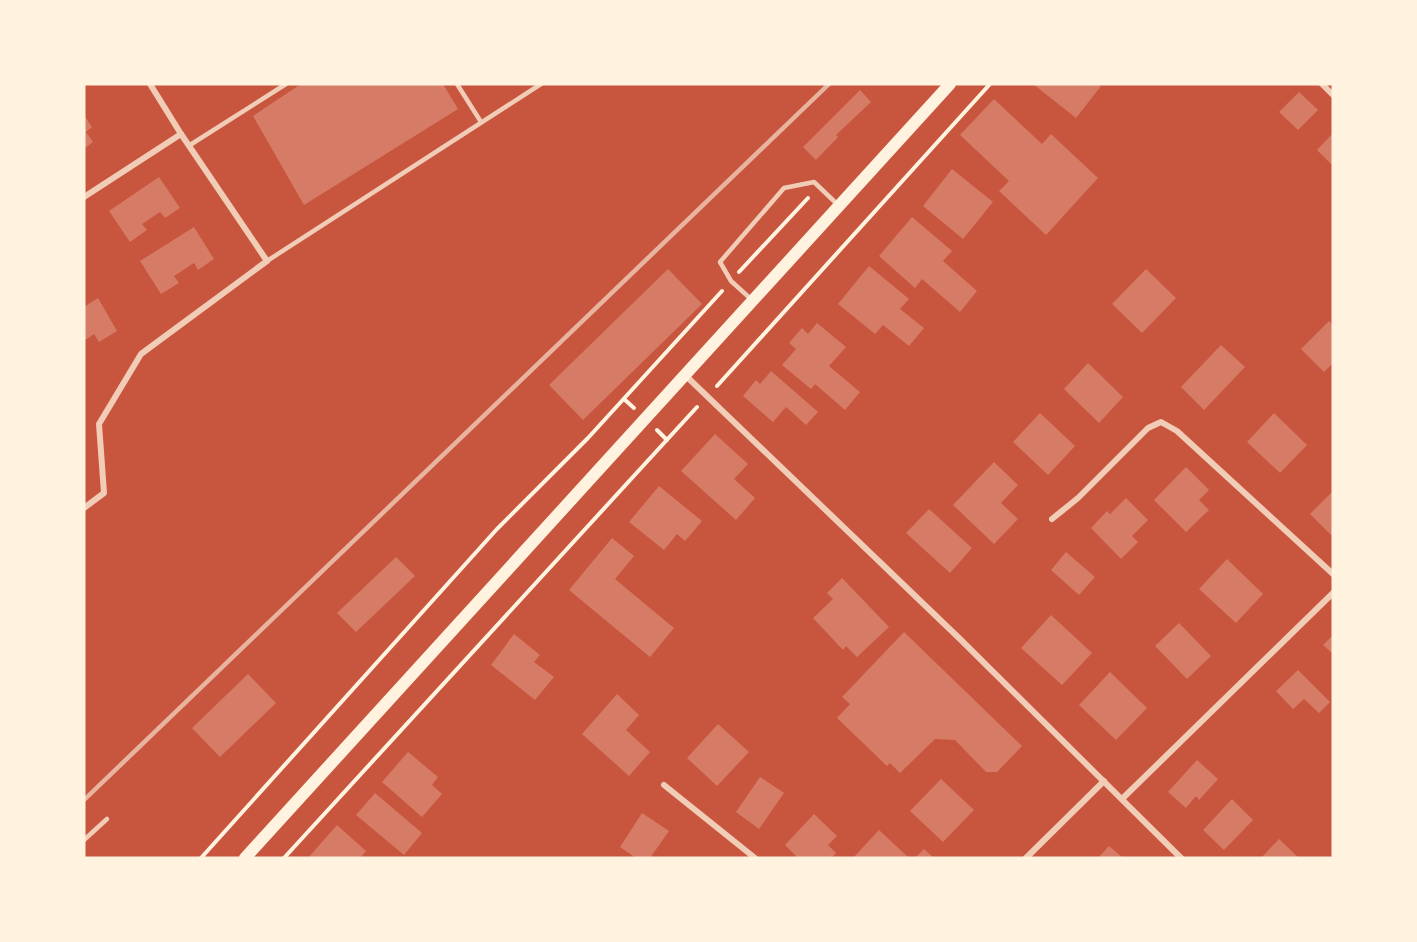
<svg xmlns="http://www.w3.org/2000/svg" width="1417" height="942" viewBox="0 0 1417 942" font-family="Commissioner,sans-serif">
<style>
.building{fill:#d67c66}
.lines{fill:none;stroke-linecap:round;stroke-linejoin:round}
.path{stroke:#fff3e0;stroke-width:4}
.service{stroke:#f1ccb7;stroke-width:4.5}
.minor{stroke:#f1ccb7;stroke-width:6}
.secondary{stroke:#fff3e0;stroke-width:12}
.rail{stroke:#e9b49f;stroke-width:4.5}
</style>
<rect width="100%" height="100%" fill="#c8553d"/>
<g class="building">
<polygon points="301,84 443,84 458,109 304,205 253,116"/>
<polygon points="1033,84 1098,84 1101,86 1076,118"/>
<polygon points="860,90 871,102 836,135 838,137 816,160 803,147"/>
<polygon points="1299,92 1318,110 1298,130 1279,112"/>
<polygon points="994,99 1042,144 1051,134 1098,178 1046,235 999,191 1009,181 960,135"/>
<polygon points="84,115 92,127 86,132 93,142 84,149"/>
<polygon points="1333,133 1333,166 1317,150"/>
<polygon points="952,169 993,202 963,239 923,206"/>
<polygon points="159,177 180,208 165,218 160,212 142,224 147,230 130,242 109,211"/>
<polygon points="912,217 952,251 943,261 977,291 960,312 922,279 915,288 879,256"/>
<polygon points="194,227 214,259 198,270 194,263 174,276 179,283 161,294 140,261"/>
<polygon points="869,266 909,299 900,309 924,328 909,346 883,325 875,334 838,304"/>
<polygon points="668,269 702,304 583,420 549,385"/>
<polygon points="1146,269 1176,298 1142,333 1112,304"/>
<polygon points="98,298 117,331 99,342 94,334 84,341 84,307"/>
<polygon points="1329,321 1333,325 1333,363 1324,372 1301,349"/>
<polygon points="817,323 846,347 829,366 860,392 845,410 815,384 811,389 782,365 796,349 789,343 802,328 808,334"/>
<polygon points="1221,345 1245,367 1204,410 1181,387"/>
<polygon points="1088,363 1123,397 1099,423 1064,389"/>
<polygon points="771,371 818,412 806,425 786,407 773,422 743,396 756,380 760,384"/>
<polygon points="1040,413 1075,446 1048,475 1013,442"/>
<polygon points="1274,413 1307,445 1280,473 1247,442"/>
<polygon points="715,434 748,464 734,479 755,498 736,520 681,471"/>
<polygon points="994,462 1018,485 1001,503 1018,519 994,544 953,505"/>
<polygon points="1186,467 1209,490 1199,500 1209,510 1186,532 1154,500"/>
<polygon points="659,486 702,521 685,541 677,534 664,550 629,522"/>
<polygon points="1333,491 1333,537 1310,514"/>
<polygon points="1126,498 1148,520 1132,536 1138,542 1121,559 1091,528 1107,511 1110,514"/>
<polygon points="929,509 972,548 950,573 906,533"/>
<polygon points="612,538 634,556 615,579 674,628 650,657 569,590"/>
<polygon points="1066,552 1095,577 1079,595 1051,570"/>
<polygon points="396,557 415,576 356,632 337,613"/>
<polygon points="1227,559 1263,594 1236,623 1199,589"/>
<polygon points="842,578 889,627 857,657 846,646 843,650 813,618 833,599 827,593"/>
<polygon points="1051,615 1092,653 1062,685 1021,648"/>
<polygon points="1179,623 1211,656 1187,679 1155,646"/>
<polygon points="904,632 1022,746 997,772 986,772 955,740 935,739 900,773 890,763 887,766 837,718 850,704 842,697"/>
<polygon points="514,634 540,655 534,662 554,677 535,700 491,665"/>
<polygon points="1333,635 1333,654 1323,645"/>
<polygon points="1298,670 1330,702 1319,713 1304,699 1293,709 1276,691"/>
<polygon points="1110,672 1147,708 1116,740 1079,705"/>
<polygon points="248,674 276,703 220,757 192,728"/>
<polygon points="617,694 639,715 626,730 650,752 629,776 582,734"/>
<polygon points="718,724 749,752 717,786 687,758"/>
<polygon points="408,752 438,777 432,785 442,794 422,817 382,782"/>
<polygon points="1197,760 1218,779 1199,800 1196,796 1186,808 1168,792"/>
<polygon points="760,777 784,793 759,829 736,812"/>
<polygon points="941,779 974,810 943,842 910,811"/>
<polygon points="375,793 422,833 404,855 356,815"/>
<polygon points="1232,799 1253,820 1224,850 1203,830"/>
<polygon points="642,813 669,831 650,858 636,858 620,847"/>
<polygon points="814,814 837,836 828,845 836,853 831,858 798,858 785,845"/>
<polygon points="337,825 366,851 360,858 308,858"/>
<polygon points="879,830 909,858 853,858"/>
<polygon points="1279,839 1299,858 1261,858"/>
<polygon points="1109,846 1123,858 1098,858"/>
<polygon points="924,849 934,858 915,858"/>
</g>
<g class="lines">
<g class="path">
<polyline points="739,272 808,198"/>
<polyline points="717,386 990,84"/>
<polyline points="624,399 634,408"/>
<polyline points="657,430 667,440"/>
<polyline points="201,858 497,529 588,438 722,291"/>
<polyline points="284,858 697,407"/>
</g>
<g class="service">
<polyline points="457,84 481,122"/>
<polyline points="190,145 286,84"/>
<polyline points="267,261 541,84"/>
<polyline points="752,300 731,281 720,262 784,188 814,182 837,204"/>
<polyline points="84,840 107,819"/>
</g>
<g class="minor">
<polyline points="1322,84 1333,95"/>
<polyline points="84,197 181,134"/>
<polyline points="685,375 960,639 1181,858"/>
<polyline points="84,508 104,493 99,424 141,354 267,261 181,134 150,84"/>
<polyline points="1052,519 1078,498 1148,428 1161,422 1177,431 1333,574"/>
<polyline points="664,785 755,858"/>
<polyline points="1122,799 1333,593"/>
<polyline points="1026,858 1104,781"/>
</g>
<polyline class="secondary" points="245,858 950,84"/>
<polyline class="rail" points="84,800 829,84"/>
</g>
<rect width="1417" height="942" fill="none" stroke="#fff3e0" stroke-width="171"/>
</svg>
